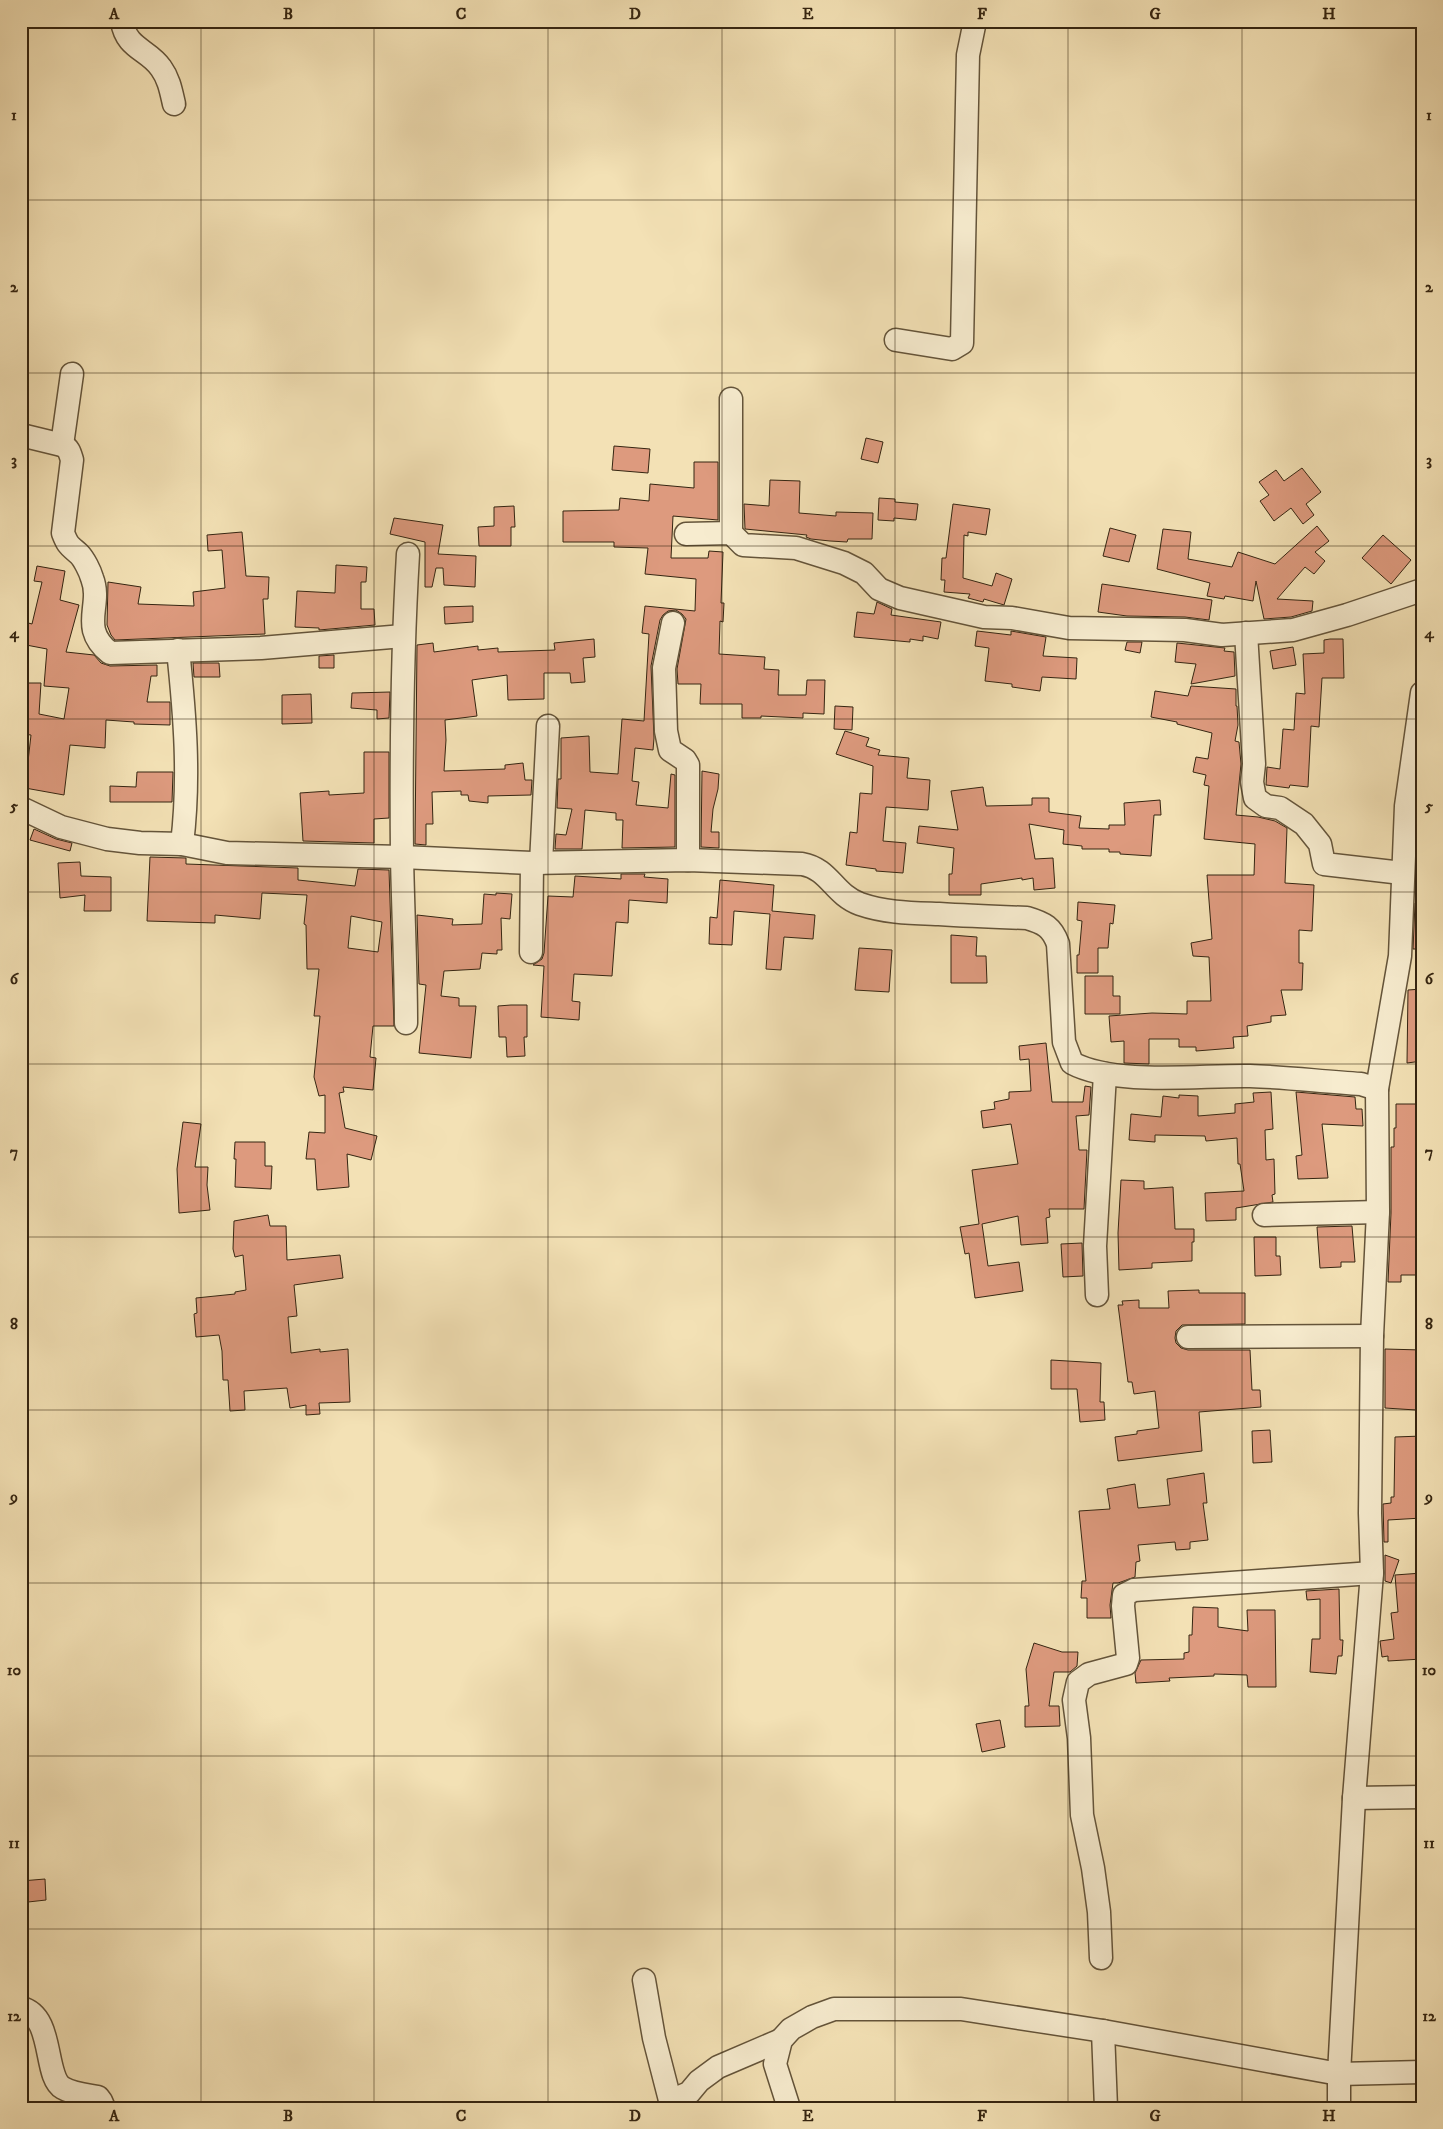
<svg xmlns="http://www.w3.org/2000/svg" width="1443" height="2129" viewBox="0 0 1443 2129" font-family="'IM FELL DW Pica',serif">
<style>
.building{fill:#dd9a7e;stroke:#352511;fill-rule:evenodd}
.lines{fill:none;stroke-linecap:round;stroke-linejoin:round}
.minor-casing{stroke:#64543a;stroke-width:25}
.minor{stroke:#f7eccf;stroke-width:22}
.grid{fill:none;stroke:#352511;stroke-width:1;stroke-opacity:0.55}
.neatline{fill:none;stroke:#352511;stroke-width:2}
.grid-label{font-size:16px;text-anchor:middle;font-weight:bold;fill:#352511}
</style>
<rect width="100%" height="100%" fill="#f3e1b5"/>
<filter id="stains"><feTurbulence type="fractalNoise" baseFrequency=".004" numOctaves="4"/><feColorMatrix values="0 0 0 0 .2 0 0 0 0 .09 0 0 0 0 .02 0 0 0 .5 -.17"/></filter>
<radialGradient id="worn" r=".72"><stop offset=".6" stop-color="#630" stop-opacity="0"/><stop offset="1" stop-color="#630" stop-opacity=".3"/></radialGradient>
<g class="building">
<polygon points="866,438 883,442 878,463 861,459"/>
<polygon points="614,446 650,449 648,473 612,470"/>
<polygon points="694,462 718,462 718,520 673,516 671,558 708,558 709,551 723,552 721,603 724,603 723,622 720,621 719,654 765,657 764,669 779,670 778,695 806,695 807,680 825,680 824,714 803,713 803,718 761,716 761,718 742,718 742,704 700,704 701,684 678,684 677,669 686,619 682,614 676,610 668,611 663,615 660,620 651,666 654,738 653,750 635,748 632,781 639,782 636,805 668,808 671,774 675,775 675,847 622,848 623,820 616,820 616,813 585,810 582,849 555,849 556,834 566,835 572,809 557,808 558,779 561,779 561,738 589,736 590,772 618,774 622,719 644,721 649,634 642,633 645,606 695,611 696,579 645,574 648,548 614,547 614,542 563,542 563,511 619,510 620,498 649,501 650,484 694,488"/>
<polygon points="1302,468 1321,492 1306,504 1314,515 1303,524 1291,508 1274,521 1260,501 1269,495 1259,482 1276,470 1284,481"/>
<polygon points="770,480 800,481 799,513 836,516 836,512 873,513 872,539 848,539 847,542 830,541 811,539 806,537 807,535 745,529 744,504 769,506"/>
<polygon points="879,498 895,499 895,502 918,504 916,520 894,518 894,521 878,520"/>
<polygon points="953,504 990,509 986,535 968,532 968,536 964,535 963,578 992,586 996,573 1012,579 1004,605 984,599 983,602 968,598 970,594 944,592 945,580 941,580 942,558 946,558"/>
<polygon points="514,506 515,527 511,527 511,546 479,546 478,527 494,526 494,507"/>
<polygon points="394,518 443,525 438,554 476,556 475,587 444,585 443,568 436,568 432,587 425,587 425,542 390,534"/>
<polygon points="1317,526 1329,541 1315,552 1325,561 1314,574 1305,567 1277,599 1313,601 1312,611 1291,617 1264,619 1256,581 1253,601 1225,596 1224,599 1207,596 1210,583 1157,569 1163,529 1191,532 1188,559 1232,567 1238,552 1275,564"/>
<polygon points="1110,528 1136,535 1129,562 1103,556"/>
<polygon points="242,532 246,576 269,577 268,599 263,599 265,634 115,640 111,635 107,625 108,582 141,587 138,604 194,606 193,592 225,588 222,550 208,551 207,535"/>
<polygon points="1383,535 1411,560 1391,584 1362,558"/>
<polygon points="336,565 367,567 366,582 361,582 361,609 374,609 375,625 319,630 319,628 295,627 297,591 335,593"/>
<polygon points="37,566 65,571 60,600 79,605 66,652 94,655 101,663 110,666 157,665 157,676 151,676 147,702 170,702 170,725 134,724 134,722 106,720 105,748 70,745 64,795 25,788 31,735 23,734 28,706 21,705 21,683 41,683 39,714 64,719 69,688 44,686 47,649 21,644 21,621 32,624 42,582 34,581"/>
<polygon points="1102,584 1212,600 1209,620 1185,617 1127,616 1098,612"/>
<polygon points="877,602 892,609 891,615 941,622 938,639 923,636 923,641 910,639 910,642 854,637 857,612 874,614"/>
<polygon points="473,606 473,622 445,624 444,607"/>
<polygon points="977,631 1011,635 1011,631 1046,637 1043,656 1077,658 1076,679 1042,677 1040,691 1012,687 1012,684 985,681 989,648 975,646"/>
<polygon points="594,639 595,657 583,658 585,682 571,683 570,673 544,673 544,699 508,700 507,675 472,680 477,716 445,720 446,740 444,771 505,769 505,765 523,763 525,780 532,780 531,795 488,796 488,803 469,801 468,795 461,795 461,791 432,792 433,824 426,824 426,845 415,844 417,645 433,643 434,652 478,646 478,650 498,648 498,652 555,650 554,643"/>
<polygon points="1330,639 1343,639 1344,678 1322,678 1319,727 1311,726 1308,787 1290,785 1289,788 1266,785 1267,767 1280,769 1283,729 1294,730 1296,693 1305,694 1303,654 1324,653 1324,640"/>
<polygon points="1127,642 1142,642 1140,653 1125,650"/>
<polygon points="1177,643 1225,648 1224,651 1234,652 1235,676 1191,684 1196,664 1175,662"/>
<polygon points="1293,647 1296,665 1273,669 1270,651"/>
<polygon points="334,655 334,668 319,668 319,656"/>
<polygon points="193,663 219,663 220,677 194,677"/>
<polygon points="1191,686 1236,689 1236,706 1237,706 1238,725 1235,741 1239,742 1241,764 1236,815 1258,817 1275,821 1287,828 1285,883 1314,885 1312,931 1299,930 1299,963 1303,963 1302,990 1281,990 1286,1015 1271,1016 1271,1022 1247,1026 1248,1036 1233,1037 1234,1048 1196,1051 1196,1047 1179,1047 1179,1039 1149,1039 1149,1064 1124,1063 1124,1041 1111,1042 1109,1016 1152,1013 1187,1014 1187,1001 1211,1001 1209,957 1193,956 1191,943 1212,939 1207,875 1254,875 1255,844 1204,839 1209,786 1204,785 1206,775 1193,772 1196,757 1208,759 1212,733 1177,724 1177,722 1151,717 1155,691 1188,696"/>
<polygon points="390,692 389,718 377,719 377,710 351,708 352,693"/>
<polygon points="311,694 312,723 282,724 282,695"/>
<polygon points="835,706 853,707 852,730 834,729"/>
<polygon points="845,731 869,738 866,746 880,750 878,755 909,758 907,778 930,780 928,810 886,807 883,841 906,843 903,873 876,871 876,869 846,865 850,832 857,833 860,793 872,794 873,766 836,754"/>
<polygon points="364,752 389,752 389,818 374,819 374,843 303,841 300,793 329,791 329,795 364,793"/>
<polygon points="702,771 719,774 718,789 713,809 711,832 719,832 719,848 701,847"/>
<polygon points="137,772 173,772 172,802 110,802 110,786 136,787"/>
<polygon points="983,787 986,806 1032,805 1032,798 1049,798 1049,812 1081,816 1079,828 1109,829 1109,825 1125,825 1124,803 1160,800 1161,815 1154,815 1151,856 1120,854 1120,852 1109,852 1109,849 1082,849 1082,846 1063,844 1064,830 1029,824 1035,859 1053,858 1055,888 1034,890 1033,878 1022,880 1022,878 981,884 981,895 949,895 949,874 952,874 954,848 917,843 919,826 958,830 951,791"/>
<polygon points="34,829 56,839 72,843 70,851 30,840"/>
<path d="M150 857 186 858V864L298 868V880L355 886 358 869 389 870 394 1026H373L370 1057 376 1058 373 1090 343 1087 344 1092 339 1093 345 1128 377 1136 371 1160 347 1154 349 1187 317 1190 315 1159H306L309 1132 325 1133V1095L319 1096 314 1077 320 1016H314L319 969H307L306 925 304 924 307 895 262 893 260 919 215 915V923L147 921ZM351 916 382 922 378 952 348 948Z"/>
<polygon points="80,862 81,876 111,877 111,911 84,911 85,895 60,898 58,863"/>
<polygon points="621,874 645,874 644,877 668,879 667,903 629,900 628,923 616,922 612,976 574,974 572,1001 580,1002 579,1020 541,1017 544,966 533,965 542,959 544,953 548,896 573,897 575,876 621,879"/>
<polygon points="720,880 774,885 772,911 815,915 813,939 784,937 781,970 766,969 770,914 734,911 732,945 709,944 710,917 717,918"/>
<polygon points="496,893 512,894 510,919 501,918 502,950 497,950 497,954 482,953 480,969 444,971 441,996 459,998 459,1006 476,1006 471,1058 419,1053 426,985 419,984 417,915 453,919 452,925 482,924 484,894 496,895"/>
<polygon points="1078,902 1115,905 1113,924 1110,923 1108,948 1098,948 1098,973 1077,973 1077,955 1079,955 1082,921 1077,920"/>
<polygon points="1415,903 1422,903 1422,949 1413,949"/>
<polygon points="951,935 977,937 976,956 986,956 987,983 951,983"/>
<polygon points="859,948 892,950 889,992 855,990"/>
<polygon points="1085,976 1113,976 1113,996 1120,996 1120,1014 1085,1014"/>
<polygon points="1422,989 1422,1061 1407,1063 1408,990"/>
<polygon points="511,1005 527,1005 527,1037 524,1037 525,1056 507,1057 506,1037 499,1037 498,1006"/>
<polygon points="1046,1043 1052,1102 1083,1102 1085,1086 1091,1087 1089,1115 1076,1116 1079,1150 1087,1150 1084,1209 1049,1209 1050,1217 1046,1218 1048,1243 1021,1245 1018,1216 982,1224 988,1266 1019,1262 1023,1291 975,1298 969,1253 965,1254 960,1227 979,1224 972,1170 1018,1164 1011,1124 983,1128 981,1111 995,1109 994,1102 1009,1099 1009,1092 1031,1091 1029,1059 1020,1060 1019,1046"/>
<polygon points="1271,1092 1273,1129 1265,1130 1266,1160 1274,1159 1275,1194 1272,1195 1273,1202 1236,1208 1236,1220 1206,1221 1205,1193 1244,1191 1240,1164 1238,1164 1237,1138 1206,1141 1205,1136 1155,1135 1155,1142 1129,1140 1131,1114 1161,1117 1163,1096 1179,1098 1179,1095 1198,1096 1198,1116 1235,1113 1235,1104 1254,1102 1253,1093"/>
<polygon points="1296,1092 1355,1097 1356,1109 1362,1109 1363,1126 1322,1124 1328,1178 1298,1179 1296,1156 1302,1155"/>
<polygon points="1396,1104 1422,1104 1422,1275 1401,1275 1401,1282 1388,1282 1391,1213 1391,1147 1394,1147 1394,1128 1396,1128"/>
<polygon points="183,1122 201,1124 195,1167 208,1167 207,1185 210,1210 179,1213 177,1169"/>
<polygon points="235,1142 265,1142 265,1166 272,1166 271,1189 235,1187 236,1159 234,1159"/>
<polygon points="1121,1180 1144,1181 1144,1189 1173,1187 1175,1229 1194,1229 1194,1242 1192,1242 1192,1261 1152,1263 1152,1268 1119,1270 1118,1233"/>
<polygon points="268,1215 270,1226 286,1226 287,1260 340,1255 343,1278 294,1285 297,1316 288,1317 291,1353 320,1349 320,1352 348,1349 350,1402 319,1403 320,1414 306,1415 306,1405 290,1408 287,1388 244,1391 245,1410 230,1411 228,1380 223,1380 222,1351 219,1335 196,1337 194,1314 197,1313 196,1298 235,1294 235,1292 246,1290 243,1255 235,1257 233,1249 234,1221"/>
<polygon points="1352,1226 1355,1262 1341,1262 1341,1267 1320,1268 1317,1227"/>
<polygon points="1254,1237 1276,1237 1276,1256 1280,1256 1281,1275 1255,1276"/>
<polygon points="1082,1243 1083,1276 1063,1277 1061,1244"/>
<polygon points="1199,1290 1199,1293 1245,1293 1245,1324 1182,1325 1176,1331 1175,1338 1176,1343 1181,1348 1188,1350 1250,1350 1252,1390 1260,1390 1261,1407 1199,1412 1202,1451 1118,1461 1115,1437 1137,1434 1137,1431 1159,1428 1155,1391 1134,1394 1132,1382 1128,1382 1118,1305 1123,1305 1122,1301 1139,1300 1139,1308 1169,1308 1168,1291"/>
<polygon points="1385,1349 1422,1350 1422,1374 1418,1373 1416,1410 1385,1408"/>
<polygon points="1051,1360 1101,1363 1100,1402 1104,1402 1105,1420 1080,1422 1077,1389 1051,1389"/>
<polygon points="1270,1430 1272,1462 1253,1463 1252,1431"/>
<polygon points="1422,1436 1422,1457 1419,1457 1422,1518 1388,1520 1388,1542 1384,1542 1383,1504 1391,1503 1391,1497 1394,1497 1395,1437"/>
<polygon points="1204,1473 1207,1503 1203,1503 1208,1540 1190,1542 1190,1549 1176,1550 1175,1542 1138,1545 1140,1561 1136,1562 1135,1577 1118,1583 1113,1583 1110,1605 1111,1618 1087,1618 1087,1598 1081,1598 1082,1581 1086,1581 1079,1511 1110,1509 1107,1489 1135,1484 1138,1508 1170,1505 1167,1479"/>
<polygon points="1385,1555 1399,1560 1391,1583 1385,1581"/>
<polygon points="1422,1573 1422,1659 1388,1661 1388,1656 1382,1657 1380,1641 1394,1639 1391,1613 1398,1612 1395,1575"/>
<polygon points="1339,1589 1340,1640 1343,1640 1342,1656 1338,1656 1336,1674 1310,1672 1312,1639 1320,1639 1320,1599 1307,1600 1306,1591"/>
<polygon points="1193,1607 1218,1608 1218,1627 1248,1631 1247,1610 1275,1610 1276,1687 1248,1687 1247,1675 1214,1674 1214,1676 1169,1678 1170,1681 1136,1683 1135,1673 1141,1660 1184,1659 1184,1653 1189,1652 1189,1635 1192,1635"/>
<polygon points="1034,1643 1062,1652 1078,1652 1077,1666 1070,1672 1054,1672 1049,1706 1059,1706 1060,1726 1025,1727 1025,1706 1029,1706 1026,1669"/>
<polygon points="1000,1720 1005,1747 982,1752 976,1724"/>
<polygon points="45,1879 46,1900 28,1902 27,1898 21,1899 21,1881"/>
</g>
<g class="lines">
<defs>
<g id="minor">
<path d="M122 21C126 49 148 49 161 68 169 79 171 91 174 104"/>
<polyline points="896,340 952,349 962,343 968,55 975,21"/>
<path d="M21 435 62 445C69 448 70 453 72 460L63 533C68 546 69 545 79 554 84 559 90 571 92 578 103 606 78 627 110 653L261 648 403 636"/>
<polyline points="62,445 72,374"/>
<polyline points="731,533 731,399"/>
<polyline points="686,534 731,533 743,545 796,548 844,563 864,573 879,589 900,598 984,617 1012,618 1069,628 1185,630 1222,635 1293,630 1347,615 1422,590"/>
<polyline points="673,623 664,668 666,731 670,750 685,760 688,765 688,860"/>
<polyline points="1246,633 1254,764 1252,782 1255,798 1266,806 1280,808 1304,824 1320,844 1324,864 1402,873"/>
<path d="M178 650C185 716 190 778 182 844"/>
<path d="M21 808 61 827 107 839 140 843 182 844 227 853 402 857 532 863 688 860 802 864C830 869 833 894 860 904 886 913 912 913 939 914 969 916 998 917 1027 918 1044 923 1052 927 1058 944L1064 1042 1072 1063C1116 1086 1199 1075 1250 1076 1287 1077 1324 1082 1361 1084L1377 1089"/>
<polyline points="541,863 548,726"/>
<polyline points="531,952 532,863"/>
<path d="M406 1023C406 967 403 912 402 856 401 756 402 655 408 554"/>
<polyline points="1264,1215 1378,1212"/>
<polyline points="1097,1295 1095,1246 1105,1074"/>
<polyline points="1188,1337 1372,1336"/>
<polyline points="1354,1798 1422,1797"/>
<polyline points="1101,1958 1099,1912 1093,1868 1082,1815 1079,1738 1074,1700 1078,1682 1089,1674 1126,1664 1128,1658 1123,1606 1124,1595 1134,1590 1372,1573"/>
<polyline points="644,1980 654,2038 672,2108"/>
<path d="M21 2008C55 2016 43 2077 63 2088 73 2094 87 2095 98 2097L101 2101 104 2108"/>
<polyline points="1103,2031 1106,2108"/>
<polyline points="670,2101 689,2093 699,2081 718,2067 781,2040"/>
<polyline points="789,2108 775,2064 781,2040 791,2029 812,2017 834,2009 961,2009 1103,2031 1339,2074 1422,2072"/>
<polyline points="1339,2108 1339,2074 1354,1798 1372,1573 1370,1513 1372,1336 1378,1212 1377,1089 1400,956 1406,806 1422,693"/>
</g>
</defs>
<use href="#minor" class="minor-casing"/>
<use href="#minor" class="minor"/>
</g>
<path class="grid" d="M201 21V2108M374 21V2108M548 21V2108M722 21V2108M895 21V2108M1068 21V2108M1242 21V2108M21 200H1422M21 373H1422M21 546H1422M21 719H1422M21 892H1422M21 1064H1422M21 1237H1422M21 1410H1422M21 1583H1422M21 1756H1422M21 1929H1422"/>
<rect width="1443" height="2129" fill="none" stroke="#f3e1b5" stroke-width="55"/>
<rect x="28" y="28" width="1388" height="2074" class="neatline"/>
<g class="grid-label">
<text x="114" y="19">A</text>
<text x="288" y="19">B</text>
<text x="461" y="19">C</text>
<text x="635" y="19">D</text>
<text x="808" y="19">E</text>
<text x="982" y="19">F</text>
<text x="1155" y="19">G</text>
<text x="1329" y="19">H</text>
<text x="14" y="120">1</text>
<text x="1429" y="120">1</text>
<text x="14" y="292">2</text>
<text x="1429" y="292">2</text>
<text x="14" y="465">3</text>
<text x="1429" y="465">3</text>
<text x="14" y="638">4</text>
<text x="1429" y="638">4</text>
<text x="14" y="811">5</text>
<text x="1429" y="811">5</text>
<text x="14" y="984">6</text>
<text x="1429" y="984">6</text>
<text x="14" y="1157">7</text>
<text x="1429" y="1157">7</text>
<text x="14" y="1329">8</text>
<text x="1429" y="1329">8</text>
<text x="14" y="1502">9</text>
<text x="1429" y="1502">9</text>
<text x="14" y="1675">10</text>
<text x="1429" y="1675">10</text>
<text x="14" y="1848">11</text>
<text x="1429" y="1848">11</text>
<text x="14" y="2021">12</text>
<text x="1429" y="2021">12</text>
<text x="114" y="2121">A</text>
<text x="288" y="2121">B</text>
<text x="461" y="2121">C</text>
<text x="635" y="2121">D</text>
<text x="808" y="2121">E</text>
<text x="982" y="2121">F</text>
<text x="1155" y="2121">G</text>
<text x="1329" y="2121">H</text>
</g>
<rect width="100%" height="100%" filter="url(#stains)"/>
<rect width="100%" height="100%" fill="url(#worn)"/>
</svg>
